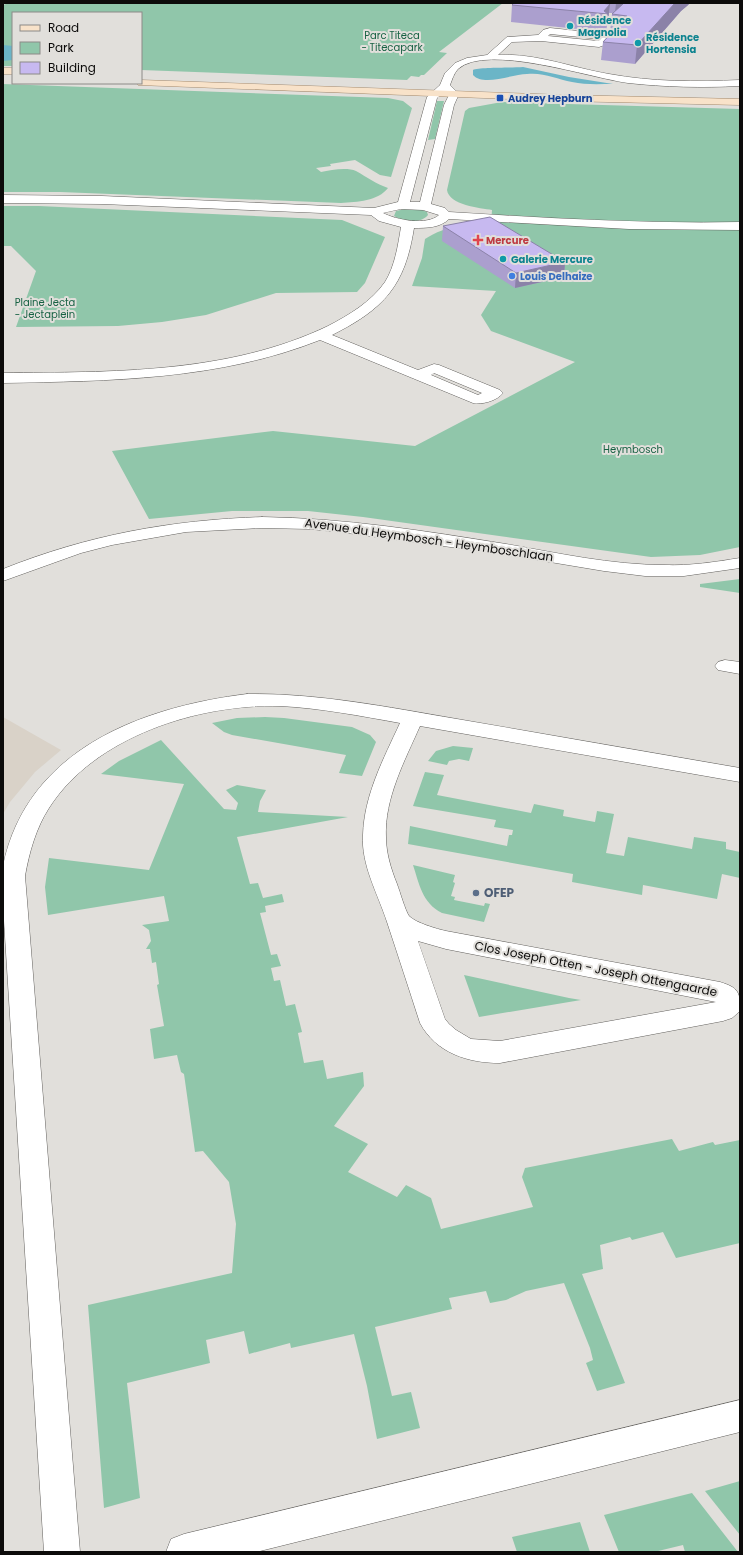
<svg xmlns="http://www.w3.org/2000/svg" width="743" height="1555" viewBox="0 0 743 1555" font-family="Poppins,sans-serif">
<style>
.built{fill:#d9d2c8}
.green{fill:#90c6aa}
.water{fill:#6bb5c7}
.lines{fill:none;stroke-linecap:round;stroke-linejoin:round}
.minor-casing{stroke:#63615e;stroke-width:1}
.major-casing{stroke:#a28a6f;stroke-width:1}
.minor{fill:#fff;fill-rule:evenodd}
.major{fill:#f8e2c9;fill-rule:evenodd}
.wall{fill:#ab9fce}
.shaded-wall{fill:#8b82a8}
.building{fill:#c7b9f0;stroke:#8b82a8}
.culture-dot{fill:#0f9aa8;stroke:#e1dfdb;stroke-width:1.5}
.transit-dot{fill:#1a4fb4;stroke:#e1dfdb;stroke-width:1.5}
.health-dot{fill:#e0444e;stroke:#e1dfdb;stroke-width:1.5}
.shop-dot{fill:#3f7fe0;stroke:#e1dfdb;stroke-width:1.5}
.service-dot{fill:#5c6f8a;stroke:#e1dfdb;stroke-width:1.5}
.labels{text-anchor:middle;stroke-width:4;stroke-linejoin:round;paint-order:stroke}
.far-culture-label{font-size:10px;font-weight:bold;fill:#0d838f;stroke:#e1dfdb;text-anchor:start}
.far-park-label{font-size:10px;fill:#186244;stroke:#e1dfdb}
.far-transit-label{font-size:10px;font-weight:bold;fill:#164399;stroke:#e1dfdb;text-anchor:start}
.far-health-label{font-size:10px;font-weight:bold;fill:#be3a42;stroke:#e1dfdb;text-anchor:start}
.far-shop-label{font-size:10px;font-weight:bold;fill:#366cbe;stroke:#e1dfdb;text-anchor:start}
.street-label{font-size:12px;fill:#0c0b0a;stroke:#e1dfdb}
.service-label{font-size:12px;font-weight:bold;fill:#4e5e75;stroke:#e1dfdb;text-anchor:start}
</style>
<rect width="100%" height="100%" fill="#e1dfdb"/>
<polygon class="built" points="3,717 61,750 35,772 10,802 3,814"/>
<g class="green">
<polygon points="9,3 503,3 439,52 447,53 424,75 421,75 419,77 411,76 407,80 141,70 141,13 13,13 13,66 3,66 3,5"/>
<path d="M3 84 388 98 403 101 412 108 391 177 380 175 355 160 330 164 331 166 316 168 321 172C331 170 347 167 356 171 367 177 376 184 388 188 378 201 357 202 341 203L60 192H3Z"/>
<polygon points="437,101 444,101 435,139 428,140"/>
<path d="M502 102 740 109V547L700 555 651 557 363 517 308 511H232L149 519 112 451 273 431 415 446 575 362 491 331 481 315 496 291 412 286 422 258 425 239C448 224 465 226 491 225L492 210C480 208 449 205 447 190L465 111 469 108Z"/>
<polygon points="3,206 39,206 342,220 385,237 365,283 357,292 276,293 206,315 162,322 118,326 16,327 36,271 11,246 3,246"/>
<path d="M405 209H420L427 212 428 215C421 224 403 222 394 216L396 211Z"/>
<polygon points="740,579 740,593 700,587 700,584"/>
<polygon points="265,717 284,718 352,727 370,735 376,742 362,776 339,773 346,755 232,735 224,732 212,723 237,718"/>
<polygon points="161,740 224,809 236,810 238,803 226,790 237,785 266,790 260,801 258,812 348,817 237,837 250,884 258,883 263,898 282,894 284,902 265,906 266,912 260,913 271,955 277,954 281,966 271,968 274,981 280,980 286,1006 295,1004 302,1032 298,1033 304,1063 323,1060 327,1079 363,1072 364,1086 334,1126 368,1144 348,1172 397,1197 406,1185 431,1198 441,1229 533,1207 522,1177 525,1168 672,1139 679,1151 713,1142 715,1145 740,1140 740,1243 676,1258 663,1232 632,1240 630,1237 600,1245 603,1269 582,1274 625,1383 597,1391 586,1363 593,1360 590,1348 564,1283 526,1291 506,1300 490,1303 486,1291 449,1298 452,1309 375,1327 392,1396 411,1392 420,1428 377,1439 367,1386 354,1334 291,1348 290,1343 249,1354 244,1331 206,1340 210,1363 127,1383 140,1498 104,1508 88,1305 232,1273 236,1224 229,1182 203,1151 195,1152 184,1074 181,1072 177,1055 154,1059 150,1029 164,1026 157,985 159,984 156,962 152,963 150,949 146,949 151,941 149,930 142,925 169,921 164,896 48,915 45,887 49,858 149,870 184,784 101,774 119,761"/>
<polygon points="453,746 473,748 469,761 459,759 449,761 447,765 428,761 436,751"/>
<polygon points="425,772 444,775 437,795 531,813 534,804 564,810 563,816 595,822 597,811 614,814 606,853 624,856 628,837 692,849 694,837 726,842 726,849 740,852 740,878 722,874 717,899 643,885 642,895 572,882 573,874 408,844 410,826 507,846 509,835 512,835 513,830 494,827 496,820 413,806"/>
<path d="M413 865 455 875 453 882 455 883 451 896 455 897 454 900 484 906 485 903 490 904 484 922 442 913C422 903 419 883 413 865Z"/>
<polygon points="464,975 569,998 581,1000 479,1017"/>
<polygon points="740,1481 740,1535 705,1491"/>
<polygon points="692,1493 738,1552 685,1552 683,1545 654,1552 619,1552 604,1515"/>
<polygon points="580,1522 590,1552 517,1552 512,1537"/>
</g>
<g class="water">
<polygon points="3,45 13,46 13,60 3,61"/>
<path d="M523 67 569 77 613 84C599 84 585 85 572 82 557 79 543 72 527 74 512 74 484 87 473 75V70C479 67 512 68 523 67Z"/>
</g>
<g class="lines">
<defs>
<g id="minor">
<path d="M550 28 607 34 612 37 605 45 599 47 541 41 512 42 498 55C536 53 573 68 609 74 652 82 696 82 740 80V86C702 88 665 87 628 83 590 78 487 43 458 69 454 73 452 80 450 85L459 94 454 105 431 204 445 208 449 212C546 218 643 224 740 222V230L629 229 449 219C440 228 426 228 414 228 405 286 384 309 332 335L418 370 434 364 439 365 500 390 503 393C497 401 481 405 473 403L320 340C219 380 110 381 3 383V373C111 372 228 374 328 326 349 315 371 302 385 282 395 266 398 245 401 227L379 221 371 215 102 204 3 203V195L102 196 374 208 398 202 427 97 440 85 445 73 455 63 467 58 487 55 507 37 538 35 543 30ZM550 34 600 39 598 41 548 36ZM445 91 449 95 444 105 420 202H410L437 98ZM401 209 423 210 439 215C427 226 396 220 383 213ZM434 373 482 393 478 395 431 375Z"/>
<path d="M262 517C344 518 425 531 506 544 558 553 611 565 665 565 690 566 715 562 740 558V568L684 576H645L604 571 502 554 340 532 310 529 262 528 186 532 112 545 81 553 3 581V569C88 535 171 520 262 517Z"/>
<polygon points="725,660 740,662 740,674 718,670 715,666 718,662"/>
<path d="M247 694C317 693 387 707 457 719 551 735 646 752 740 768V782L420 726C405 760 384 799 386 837 386 853 391 869 397 884 400 892 405 910 409 916 416 923 437 929 446 931L720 982C739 988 740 992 740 1011L732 1018 723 1021 500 1063C468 1063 436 1053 420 1023 409 989 398 955 387 922 378 894 361 865 363 835 364 795 384 758 400 723 361 716 320 708 280 706 199 704 95 736 49 808 36 828 29 853 25 876L80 1552H44L3 905C3 893 1 878 3 866 27 749 142 707 247 694ZM418 941 446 949 716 1002 500 1041 471 1039 456 1030 449 1024 445 1019Z"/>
<polygon points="740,1400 740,1432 256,1552 166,1552 171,1539 184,1534"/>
</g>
<g id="major">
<rect x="3" y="68" width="10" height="6"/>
<polygon points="141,80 564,95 740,99 740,105 564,101 138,85 136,83 141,83"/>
</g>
</defs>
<use href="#minor" class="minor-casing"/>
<use href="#major" class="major-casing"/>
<use href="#minor" class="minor"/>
<use href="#major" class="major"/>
</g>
<g class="wall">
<polygon points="514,3 690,3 687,6 681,11 635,64 601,60 603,42 612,32 610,32 612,14 613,13 609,13 606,32 511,22 512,5"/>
<polygon points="443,226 565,262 564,277 515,288 442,241"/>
</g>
<g class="shaded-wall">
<polygon points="616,3 631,3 615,13"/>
<polygon points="675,3 690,3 687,6 681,11 635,64 637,45"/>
<polygon points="610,4 608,21 607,22 608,14 604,11"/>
<polygon points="565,262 564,277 515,288 516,273"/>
</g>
<g class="building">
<polygon points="514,3 599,3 610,4 604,11 608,14 512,5"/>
<polygon points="624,3 675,3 637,45 603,42 627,16 612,14"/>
<polygon points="490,217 565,262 516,273 443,226"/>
</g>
<g class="culture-dot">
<circle cx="570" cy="26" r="4"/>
<circle cx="638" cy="43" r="4"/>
<circle cx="503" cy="259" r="4"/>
</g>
<rect class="transit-dot" x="496" y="94" width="8" height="8" rx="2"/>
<path class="health-dot" d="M476 234h4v4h4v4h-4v4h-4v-4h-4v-4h4z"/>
<circle class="shop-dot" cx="512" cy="276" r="4"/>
<circle class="service-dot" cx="476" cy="893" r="4"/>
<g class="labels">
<g class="far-culture-label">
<text x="578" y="24">Résidence<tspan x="578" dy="12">Magnolia</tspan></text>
<text x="646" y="41">Résidence<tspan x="646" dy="12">Hortensia</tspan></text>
<text x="511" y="263">Galerie Mercure</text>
</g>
<g class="far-park-label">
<text x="392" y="39">Parc Titeca<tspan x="392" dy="12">- Titecapark</tspan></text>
<text x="45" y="306">Plaine Jecta<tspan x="45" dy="12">- Jectaplein</tspan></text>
<text x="633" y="453">Heymbosch</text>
</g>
<g class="far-transit-label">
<text x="508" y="102">Audrey Hepburn</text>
</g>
<g class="far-health-label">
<text x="486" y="244">Mercure</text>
</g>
<g class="far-shop-label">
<text x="520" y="280">Louis Delhaize</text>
</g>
<g class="street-label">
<text transform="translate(429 540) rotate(8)" y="4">Avenue du Heymbosch - Heymboschlaan</text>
<text transform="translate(596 969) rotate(11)" y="4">Clos Joseph Otten - Joseph Ottengaarde</text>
</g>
<g class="service-label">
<text x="484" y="897">OFEP</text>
</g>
</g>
<rect width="743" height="1555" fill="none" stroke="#0c0b0a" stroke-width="8"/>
<rect x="12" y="12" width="130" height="72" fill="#e1dfdb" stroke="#8c8a87"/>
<rect x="20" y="25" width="20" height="6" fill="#f8e2c9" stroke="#8c8a87"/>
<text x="48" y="32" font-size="12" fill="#0c0b0a">Road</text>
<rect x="20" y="42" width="20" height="12" fill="#90c6aa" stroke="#8c8a87"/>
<text x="48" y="52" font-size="12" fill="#0c0b0a">Park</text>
<rect x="20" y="62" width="20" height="12" fill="#c7b9f0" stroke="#8c8a87"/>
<text x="48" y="72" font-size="12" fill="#0c0b0a">Building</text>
</svg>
